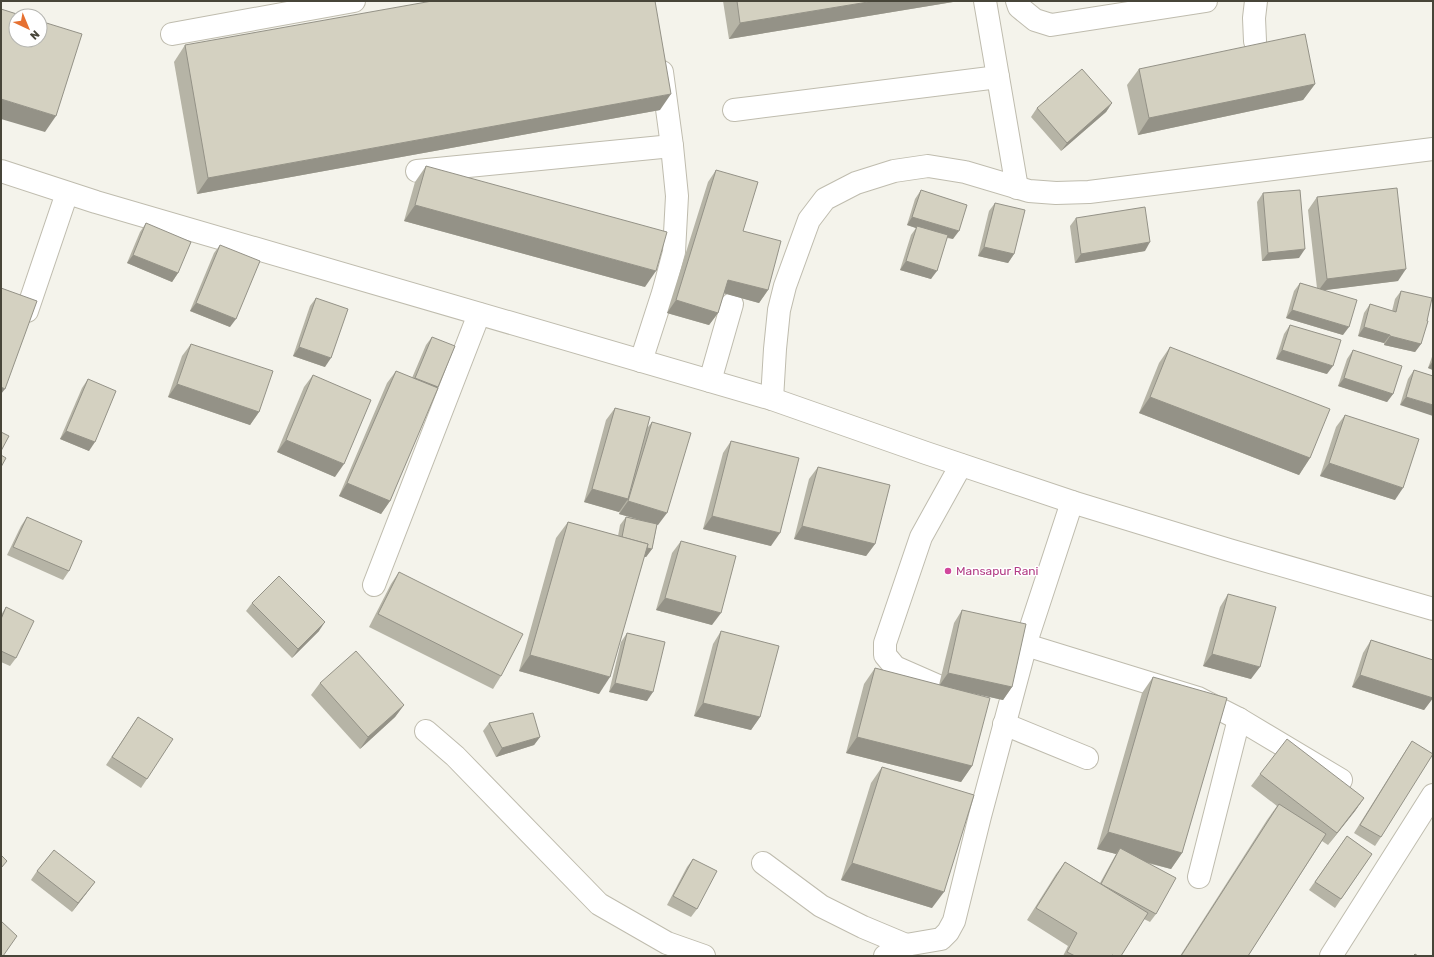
<svg xmlns="http://www.w3.org/2000/svg" width="1434" height="957" viewBox="0 0 1434 957" font-family="Rubik,sans-serif">
<style>
.lines{fill:none;stroke-linecap:round;stroke-linejoin:round}
.minor-casing{stroke:#bfbcae;stroke-width:24}
.minor{stroke:#fff;stroke-width:22}
.wall{fill:#b6b4a6}
.shaded-wall{fill:#949287}
.building{fill:#d4d1c1;stroke:#949287}
.hotel-dot{fill:#d1479c;stroke:#fff;stroke-width:1.5}
.labels{text-anchor:middle;stroke-width:3;stroke-linejoin:round;paint-order:stroke}
.hotel-label{font-size:12px;fill:#b23c85;stroke:#fff;text-anchor:start}
</style>
<rect width="100%" height="100%" fill="#f4f3eb"/>
<g class="lines">
<defs>
<g id="minor">
<polyline points="985,1 1017,188"/>
<polyline points="1017,1 1019,7 1035,20 1051,25 1206,1"/>
<polyline points="172,34 354,1"/>
<polyline points="1255,41 1254,18 1256,1"/>
<polyline points="734,110 998,77"/>
<polyline points="1,171 96,202 772,399 926,453 1072,502 1229,550 1433,609"/>
<polyline points="417,171 672,146"/>
<polyline points="27,311 67,193"/>
<polyline points="641,361 663,293 674,252 677,196 672,146 662,72"/>
<polyline points="710,381 732,304"/>
<polyline points="772,399 775,349 779,310 785,286 809,220 825,199 856,183 894,171 928,166 965,172 1029,191 1056,193 1089,192 1433,149"/>
<polyline points="374,585 479,314"/>
<polyline points="1026,645 1198,698 1239,719 1341,780"/>
<polyline points="952,692 895,667 885,655 885,643 921,537 961,465"/>
<polyline points="1004,724 1087,758"/>
<polyline points="426,731 455,756 599,904 667,943 704,956"/>
<polyline points="763,863 821,906 863,927 906,945"/>
<polyline points="1199,877 1239,719"/>
<polyline points="885,956 893,950 906,945 941,939 948,932 954,921 980,816 1029,633 1072,502"/>
<polyline points="1331,956 1433,795"/>
</g>
</defs>
<use href="#minor" class="minor-casing"/>
<use href="#minor" class="minor"/>
</g>
<g class="wall">
<polygon points="723,1 954,1 953,2 729,39"/>
<polygon points="185,45 660,110 197,194 174,62"/>
<polygon points="1139,69 1315,84 1303,100 1138,135 1127,85"/>
<polygon points="1112,103 1106,112 1061,151 1031,117 1037,108"/>
<polygon points="426,166 645,287 404,221 415,182"/>
<polygon points="716,170 768,290 759,303 724,293 718,313 709,325 667,313 708,182"/>
<polygon points="921,190 953,239 947,238 931,279 900,270 911,235 916,228 907,225 915,199"/>
<polygon points="1263,193 1299,258 1262,261 1257,202"/>
<polygon points="1317,197 1398,281 1325,290 1343,335 1286,318 1294,291 1300,283 1317,288 1308,210"/>
<polygon points="995,203 1014,254 1008,263 978,256 989,211"/>
<polygon points="1076,218 1145,251 1075,263 1070,226"/>
<polygon points="146,223 178,273 172,282 127,263 140,232"/>
<polygon points="220,245 230,327 190,311 214,253"/>
<polygon points="1401,291 1421,344 1415,352 1384,345 1384,343 1358,336 1364,313 1370,304 1392,311 1395,299"/>
<polygon points="316,298 325,367 293,356 310,306"/>
<polygon points="1290,325 1327,374 1276,359 1284,334"/>
<polygon points="432,337 437,388 390,501 381,514 339,496 387,383 396,371 412,378 426,345"/>
<polygon points="191,344 259,412 250,425 168,397 182,356"/>
<polygon points="1170,347 1310,458 1299,475 1139,413 1159,363"/>
<polygon points="1353,350 1393,394 1387,402 1338,386 1347,359"/>
<polygon points="1433,354 1433,370 1428,368"/>
<polygon points="1414,370 1433,376 1400,405 1408,379"/>
<polygon points="313,375 335,477 277,452 304,387"/>
<polygon points="88,379 89,451 60,439 82,388"/>
<polygon points="615,408 648,427 652,422 658,525 657,525 652,549 646,557 644,557 599,694 519,671 556,538 568,522 618,536 620,525 626,517 638,519 619,514 620,510 619,512 584,502 606,420"/>
<polygon points="1345,415 1395,500 1320,476 1336,427"/>
<polygon points="731,441 771,546 703,529 723,453"/>
<polygon points="818,467 875,544 866,556 794,539 809,479"/>
<polygon points="27,517 69,571 63,580 7,555 21,526"/>
<polygon points="681,541 712,625 656,610 672,553"/>
<polygon points="399,572 501,676 493,689 369,627 391,584"/>
<polygon points="1228,594 1251,679 1203,666 1220,607"/>
<polygon points="252,603 319,631 292,658 246,611"/>
<polygon points="6,607 16,658 10,666 1,662 1,615"/>
<polygon points="962,610 1012,687 1003,700 973,693 972,766 961,782 846,753 864,684 875,668 939,685 954,623"/>
<polygon points="721,631 760,717 751,730 694,716 713,644"/>
<polygon points="627,633 647,701 609,692 621,642"/>
<polygon points="1371,640 1433,660 1433,698 1424,710 1352,687 1363,653"/>
<polygon points="1153,677 1182,853 1171,869 1147,863 1156,914 1150,922 1144,919 1121,956 1063,956 1068,946 1027,920 1056,874 1065,862 1100,883 1116,854 1097,849 1142,693"/>
<polygon points="320,683 404,705 395,717 360,749 311,695"/>
<polygon points="138,717 147,779 141,788 106,765"/>
<polygon points="489,723 540,737 534,745 496,757 483,731"/>
<polygon points="1412,741 1381,837 1375,846 1354,833 1406,750"/>
<polygon points="882,767 932,908 841,880 871,783"/>
<polygon points="1260,774 1364,798 1355,811 1328,845 1322,841 1248,956 1180,956 1267,820 1277,806 1251,786"/>
<polygon points="1347,836 1372,854 1335,908 1309,890"/>
<polygon points="693,859 697,909 691,917 667,905 687,867"/>
<polygon points="37,871 95,882 72,912 31,880"/>
</g>
<g class="shaded-wall">
<polygon points="874,1 954,1 953,2 729,39 740,23"/>
<polygon points="1315,84 1303,100 1138,135 1149,118"/>
<polygon points="671,94 660,110 197,194 208,178"/>
<polygon points="1,99 56,116 45,132 1,119"/>
<polygon points="1112,103 1106,112 1061,151 1067,143"/>
<polygon points="415,205 656,271 645,287 404,221"/>
<polygon points="912,217 959,231 953,239 917,228 917,226 916,228 907,225"/>
<polygon points="1150,242 1145,251 1075,263 1081,254"/>
<polygon points="984,247 1014,254 1008,263 978,256"/>
<polygon points="1305,249 1299,258 1262,261 1268,253"/>
<polygon points="133,255 178,273 172,282 127,263"/>
<polygon points="906,261 937,271 931,279 900,270"/>
<polygon points="1406,269 1398,281 1318,291 1327,279"/>
<polygon points="728,280 768,290 759,303 719,292"/>
<polygon points="676,300 718,313 709,325 667,313"/>
<polygon points="196,303 236,319 230,327 190,311"/>
<polygon points="1292,310 1349,327 1343,335 1286,318"/>
<polygon points="1364,327 1390,335 1384,343 1358,336"/>
<polygon points="1390,336 1421,344 1415,352 1384,345"/>
<polygon points="299,347 331,358 325,367 293,356"/>
<polygon points="1282,350 1333,366 1327,374 1276,359"/>
<polygon points="1433,361 1433,370 1428,368"/>
<polygon points="415,378 438,387 432,396 409,386"/>
<polygon points="1344,378 1393,394 1387,402 1338,386"/>
<polygon points="177,384 259,412 250,425 168,397"/>
<polygon points="1,387 5,389 1,394"/>
<polygon points="1150,397 1310,458 1299,475 1139,413"/>
<polygon points="1406,397 1433,405 1433,416 1400,405"/>
<polygon points="66,431 95,442 89,451 60,439"/>
<polygon points="286,440 344,464 335,477 277,452"/>
<polygon points="1329,463 1403,488 1395,500 1320,476"/>
<polygon points="347,483 390,501 381,514 339,496"/>
<polygon points="592,489 628,499 619,512 584,502"/>
<polygon points="628,501 667,513 658,525 619,514"/>
<polygon points="712,516 780,533 771,546 703,529"/>
<polygon points="802,526 875,544 866,556 794,539"/>
<polygon points="621,541 652,549 646,557 615,550"/>
<polygon points="665,598 721,613 712,625 656,610"/>
<polygon points="325,622 319,631 292,658 298,649"/>
<polygon points="1212,654 1260,667 1251,679 1203,666"/>
<polygon points="530,655 610,677 599,694 519,671"/>
<polygon points="948,673 1012,687 1003,700 939,686"/>
<polygon points="1360,675 1433,698 1424,710 1352,687"/>
<polygon points="615,683 653,692 647,701 609,692"/>
<polygon points="703,703 760,717 751,730 694,716"/>
<polygon points="404,705 395,717 360,749 368,737"/>
<polygon points="540,737 534,745 496,757 502,748"/>
<polygon points="857,737 972,766 961,782 846,753"/>
<polygon points="1364,798 1355,811 1328,845 1337,833"/>
<polygon points="1108,832 1182,853 1171,869 1117,854 1120,848 1116,854 1097,849"/>
<polygon points="852,863 944,892 932,908 841,880"/>
<polygon points="95,882 89,890 72,912 78,903"/>
</g>
<g class="building">
<polygon points="432,1 655,1 671,94 208,178 185,45"/>
<polygon points="737,1 874,1 740,23"/>
<polygon points="1,9 23,16 16,16 16,40 40,40 40,21 82,34 56,116 1,99"/>
<polygon points="1305,34 1315,84 1149,118 1139,69"/>
<polygon points="1082,69 1112,103 1067,143 1037,108"/>
<polygon points="426,166 667,232 656,271 415,205"/>
<polygon points="716,170 758,182 743,231 781,241 768,290 728,280 718,313 676,300"/>
<polygon points="1397,188 1406,269 1327,279 1317,197"/>
<polygon points="921,190 967,205 959,231 912,217"/>
<polygon points="1300,190 1305,249 1268,253 1263,193"/>
<polygon points="995,203 1025,210 1014,254 984,247"/>
<polygon points="1145,207 1150,242 1081,254 1076,218"/>
<polygon points="146,223 191,242 178,273 133,255"/>
<polygon points="917,226 948,235 937,271 906,261"/>
<polygon points="220,245 260,261 236,319 196,303"/>
<polygon points="1300,283 1357,300 1349,327 1292,310"/>
<polygon points="1,288 37,301 5,389 1,387"/>
<polygon points="1401,291 1432,298 1427,321 1428,321 1421,344 1390,336 1390,335 1364,327 1370,304 1396,312"/>
<polygon points="316,298 348,309 331,358 299,347"/>
<polygon points="1290,325 1341,340 1333,366 1282,350"/>
<polygon points="432,337 455,346 438,387 415,378"/>
<polygon points="191,344 273,371 259,412 177,384"/>
<polygon points="1170,347 1330,409 1310,458 1150,397"/>
<polygon points="1353,350 1402,366 1393,394 1344,378"/>
<polygon points="1414,370 1433,376 1433,405 1406,397"/>
<polygon points="396,371 438,388 390,501 347,483"/>
<polygon points="313,375 371,400 344,464 286,440"/>
<polygon points="88,379 116,391 95,442 66,431"/>
<polygon points="615,408 650,417 628,499 592,489"/>
<polygon points="1345,415 1419,439 1403,488 1329,463"/>
<polygon points="652,422 691,433 667,513 628,501"/>
<polygon points="1,432 9,436 1,451"/>
<polygon points="731,441 799,458 780,533 712,516"/>
<polygon points="1,455 6,458 1,467"/>
<polygon points="818,467 890,485 875,544 802,526"/>
<polygon points="27,517 82,541 69,571 13,547"/>
<polygon points="626,517 657,524 652,549 647,548 648,544 622,537"/>
<polygon points="568,522 648,544 610,677 530,655"/>
<polygon points="681,541 736,556 721,613 665,598"/>
<polygon points="399,572 523,634 501,676 378,614"/>
<polygon points="279,576 325,622 298,649 252,603"/>
<polygon points="1228,594 1276,607 1260,667 1212,654"/>
<polygon points="6,607 34,621 16,658 1,651 1,619"/>
<polygon points="962,610 1026,624 1012,687 948,673"/>
<polygon points="721,631 779,646 760,717 703,703"/>
<polygon points="627,633 665,642 653,692 615,683"/>
<polygon points="1371,640 1433,660 1433,698 1360,675"/>
<polygon points="356,651 404,705 368,737 320,683"/>
<polygon points="875,668 990,698 972,766 857,737"/>
<polygon points="1153,677 1227,698 1182,853 1108,832"/>
<polygon points="533,713 540,737 502,748 489,723"/>
<polygon points="138,717 173,739 147,779 112,757"/>
<polygon points="1287,739 1364,798 1337,833 1260,774"/>
<polygon points="1412,741 1433,754 1381,837 1360,825"/>
<polygon points="882,767 974,795 944,892 852,863"/>
<polygon points="1279,804 1326,834 1248,956 1181,956"/>
<polygon points="1347,836 1372,854 1341,899 1315,882"/>
<polygon points="1120,848 1176,878 1156,914 1101,884"/>
<polygon points="54,850 95,882 78,903 37,871"/>
<polygon points="1,855 7,861 1,868"/>
<polygon points="693,859 717,871 697,909 673,896"/>
<polygon points="1065,862 1148,913 1121,956 1115,956 1112,955 1111,956 1075,956 1067,952 1077,933 1036,908"/>
<polygon points="1,921 17,936 3,956 1,956"/>
<polygon points="1415,954 1418,956 1413,956"/>
</g>
<circle class="hotel-dot" cx="948" cy="571" r="4"/>
<g class="labels">
<g class="hotel-label">
<text x="956" y="575">Mansapur Rani</text>
</g>
</g>
<rect width="1434" height="957" fill="none" stroke="#474539" stroke-width="4"/>
<g transform="translate(28 28) rotate(136)"><circle r="19" fill="#ffffff" stroke="#b5b5b0"/>
<path d="M0-3L7 15L0 10L-7 15Z" fill="#e67030"/>
<text y="-6" font-size="11" font-weight="bold" text-anchor="middle" fill="#474539">N</text>
</g>
</svg>
